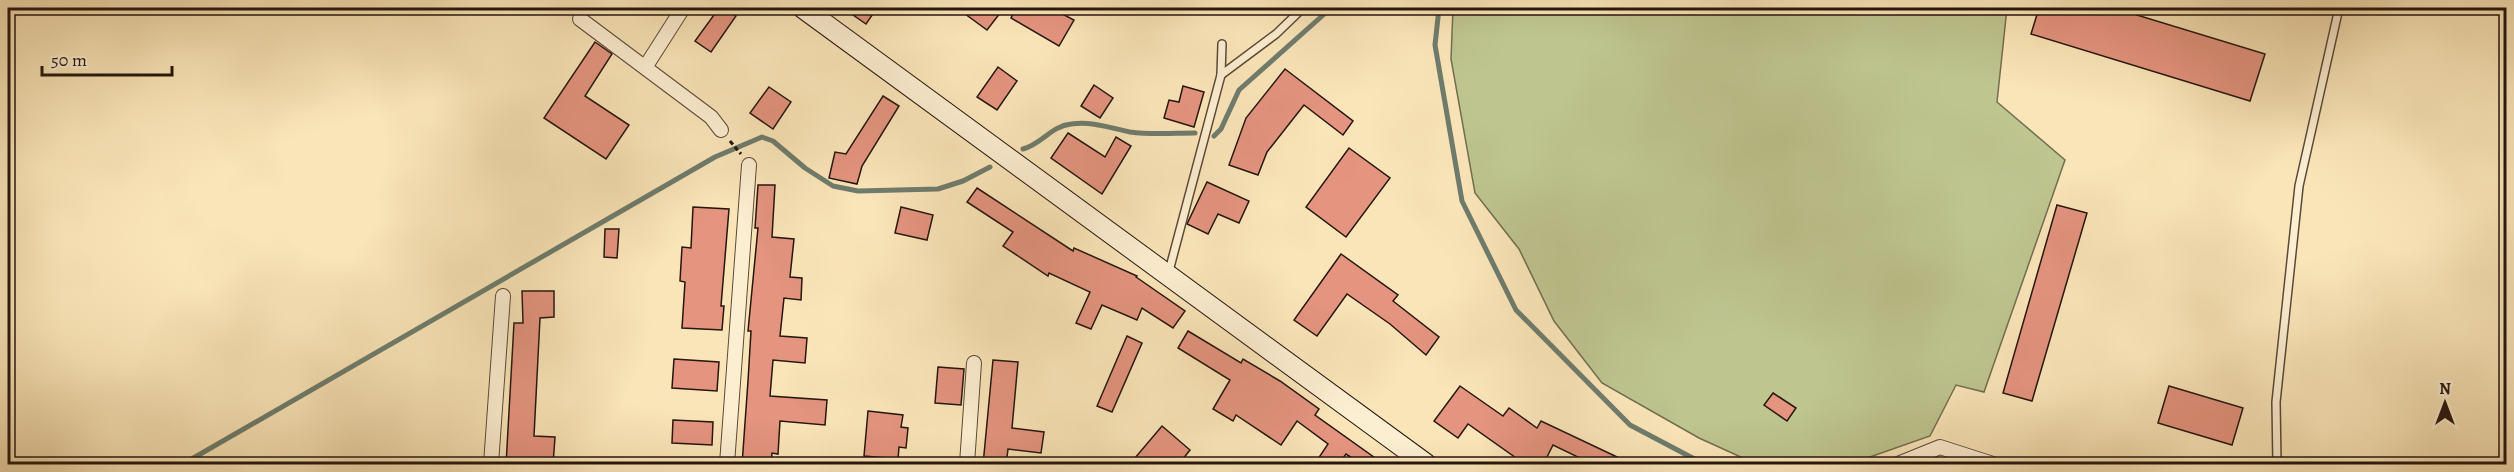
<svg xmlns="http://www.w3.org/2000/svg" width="2514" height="472" viewBox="0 0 2514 472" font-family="Alegreya,serif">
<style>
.green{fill:#bec58f;stroke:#726e4e;stroke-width:1.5}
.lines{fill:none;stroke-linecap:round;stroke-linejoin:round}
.stream{stroke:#6e7c6c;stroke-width:5}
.building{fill:#e4947f;stroke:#25160e;stroke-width:1.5}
.lane-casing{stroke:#5a4a38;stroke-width:10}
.street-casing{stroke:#5a4a38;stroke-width:16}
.secondary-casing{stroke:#25160e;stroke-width:22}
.path{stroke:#25160e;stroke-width:3;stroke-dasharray:4.5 3;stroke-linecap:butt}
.lane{stroke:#fceed1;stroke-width:7}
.street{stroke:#fceed1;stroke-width:14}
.secondary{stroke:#fceed1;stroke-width:20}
</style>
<rect width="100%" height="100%" fill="#fae5b8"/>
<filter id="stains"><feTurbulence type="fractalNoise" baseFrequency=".00333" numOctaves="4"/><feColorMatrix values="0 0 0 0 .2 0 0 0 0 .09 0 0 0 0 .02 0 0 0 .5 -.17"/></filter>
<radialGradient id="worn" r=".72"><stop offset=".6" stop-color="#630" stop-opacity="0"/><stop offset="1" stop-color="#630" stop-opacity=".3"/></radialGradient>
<polygon class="green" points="1453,8 2007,8 1997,102 2065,160 1984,392 1956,385 1930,436 1850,464 1756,464 1699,438 1602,383 1554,321 1519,249 1475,193 1451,59"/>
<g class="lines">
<g class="stream">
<polyline points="1439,8 1435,45 1462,201 1516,310 1630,425 1704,464"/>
<polyline points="1214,136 1221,129 1239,90 1331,8"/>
<path d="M1023 149C1042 144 1051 126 1071 124 1093 121 1110 128 1130 132 1151 135 1174 133 1195 133"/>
<polyline points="183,464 715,157 762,137 773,141 805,168 833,186 858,191 938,189 963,181 990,167"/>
</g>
</g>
<g class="building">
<polygon points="719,8 724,8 736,16 711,52 695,41"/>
<polygon points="843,8 877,8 866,24"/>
<polygon points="957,8 1004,8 987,30"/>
<polygon points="1016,8 1051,8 1074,20 1059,46 1011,18"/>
<polygon points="2039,8 2114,8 2265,54 2250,101 2031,34"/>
<polygon points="595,42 612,54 585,96 629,125 606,159 544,118"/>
<polygon points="998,67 1017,81 997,110 977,97"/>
<polygon points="1285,69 1353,121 1343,135 1304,105 1267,152 1258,175 1229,165 1246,118"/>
<polygon points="1094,85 1113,98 1100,118 1081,106"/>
<polygon points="1183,86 1204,92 1194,127 1164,118 1169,100 1179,102"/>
<polygon points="769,87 791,102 773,129 750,113"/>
<polygon points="883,96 899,106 862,166 857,184 829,178 835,152 846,154"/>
<polygon points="1068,133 1105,157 1116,137 1131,146 1102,194 1051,158"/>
<polygon points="1349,148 1390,178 1346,237 1306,207"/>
<polygon points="1207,182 1249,201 1239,223 1218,214 1208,234 1187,224"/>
<polygon points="758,185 775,185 772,237 794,239 790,277 802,278 801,300 784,298 780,336 807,338 805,363 773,360 770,396 827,400 825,425 780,421 778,454 772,453 771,465 742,465 748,381 751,331 748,331 758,228 755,228"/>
<polygon points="977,188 1073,251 1074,248 1137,276 1136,277 1185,311 1173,328 1142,308 1137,320 1102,305 1091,329 1076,323 1090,292 1049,273 1048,276 1003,246 1013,232 967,202"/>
<polygon points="2057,205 2087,213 2032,401 2003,393"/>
<polygon points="693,207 729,209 721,306 724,306 722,330 682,328 685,282 680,281 682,247 691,248"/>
<polygon points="901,207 933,215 927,240 895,233"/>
<polygon points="605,229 619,229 617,258 604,257"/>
<polygon points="1341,254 1398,295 1393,301 1439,337 1426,355 1390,324 1347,294 1317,336 1294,320"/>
<polygon points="522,291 554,291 554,317 540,318 534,436 555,437 553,465 506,465 514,323 523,323"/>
<polygon points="1188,331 1241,363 1243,359 1280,381 1319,409 1315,415 1385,465 1363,465 1346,454 1338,465 1314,465 1328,444 1297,421 1281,445 1236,415 1233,421 1213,409 1230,380 1178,348"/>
<polygon points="1127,336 1142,343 1112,412 1097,406"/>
<polygon points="674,359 719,362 717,391 672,388"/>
<polygon points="993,360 1018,362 1012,428 1044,432 1041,453 1008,449 1006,465 983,465"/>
<polygon points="938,367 964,369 961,405 935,403"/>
<polygon points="1460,386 1503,416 1509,408 1537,428 1541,421 1634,465 1576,465 1580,458 1553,445 1543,465 1512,465 1516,458 1468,424 1458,438 1434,421"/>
<polygon points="2169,386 2243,408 2232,445 2158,423"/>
<polygon points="1773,393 1796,408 1787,421 1764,405"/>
<polygon points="868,411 903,415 901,427 908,428 906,448 899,447 898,459 864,456"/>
<polygon points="673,420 713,422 712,445 672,443"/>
<polygon points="1162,426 1190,450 1178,465 1129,465"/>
</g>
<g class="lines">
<defs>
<g id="lane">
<polyline points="1221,75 1276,34 1303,8"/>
<polyline points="1169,271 1221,75 1222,44"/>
<polyline points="2277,464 2276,402 2299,186 2339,8"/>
</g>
<g id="street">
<polyline points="580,19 711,117 721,130"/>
<polyline points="646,66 683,8"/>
<polyline points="491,464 503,296"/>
<polyline points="727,464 749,165"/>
<polyline points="967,464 974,363"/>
<polyline points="1898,464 1940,447 1993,464"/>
</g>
<polyline id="secondary" points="803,8 1426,464"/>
</defs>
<use href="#lane" class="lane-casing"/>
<use href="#street" class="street-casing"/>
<use href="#secondary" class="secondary-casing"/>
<polyline class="path" points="730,141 741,154"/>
<use href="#lane" class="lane"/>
<use href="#street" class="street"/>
<use href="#secondary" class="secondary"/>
</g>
<rect width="2514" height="472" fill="none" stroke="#fae5b8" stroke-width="30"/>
<rect x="9" y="9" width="2496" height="454" fill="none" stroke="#25160e" stroke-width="3"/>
<rect x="15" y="15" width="2484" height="442" fill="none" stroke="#25160e" stroke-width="1.5"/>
<g transform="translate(2445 403)" stroke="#fceed1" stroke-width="4.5" paint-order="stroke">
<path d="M0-4.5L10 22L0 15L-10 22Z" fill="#25160e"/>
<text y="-9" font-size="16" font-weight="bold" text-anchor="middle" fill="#25160e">N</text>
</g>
<path d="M42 66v9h130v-9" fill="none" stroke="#25160e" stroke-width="3"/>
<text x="51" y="66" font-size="18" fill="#25160e" stroke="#fceed1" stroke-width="4.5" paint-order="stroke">50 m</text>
<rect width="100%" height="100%" filter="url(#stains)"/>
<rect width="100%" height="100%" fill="url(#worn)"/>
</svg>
